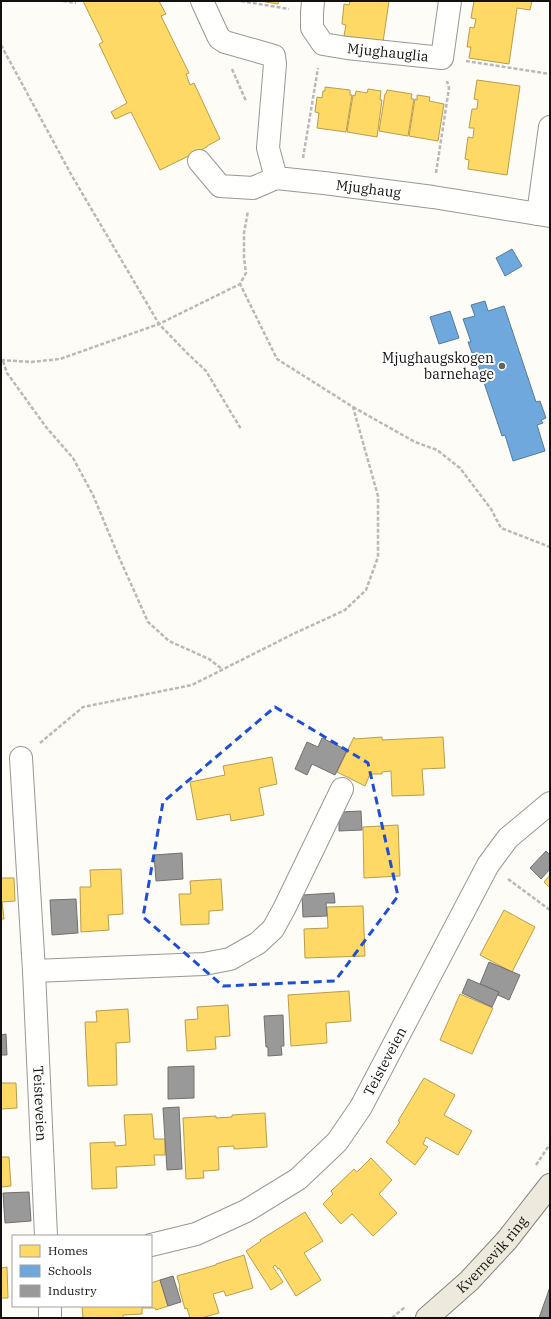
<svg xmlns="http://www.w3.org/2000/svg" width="551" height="1319" viewBox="0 0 551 1319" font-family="'IBM Plex Serif',serif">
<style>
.homes{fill:#ffd966;stroke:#b89d4c}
.schools{fill:#6fa8dc;stroke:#537b9f}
.industry{fill:#999;stroke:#707070}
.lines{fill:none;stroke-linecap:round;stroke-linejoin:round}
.minor-casing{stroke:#979795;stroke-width:24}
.major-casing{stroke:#858482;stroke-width:24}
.path{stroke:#b9b9b8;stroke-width:2.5;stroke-dasharray:4 2;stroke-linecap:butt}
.minor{stroke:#fffffe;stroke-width:22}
.major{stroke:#ede9dc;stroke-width:22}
.marked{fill:none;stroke:#1d4ed8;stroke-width:3;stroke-dasharray:8 5;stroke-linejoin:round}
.poi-dot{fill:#646362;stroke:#fff;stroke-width:1.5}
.labels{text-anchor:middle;stroke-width:4;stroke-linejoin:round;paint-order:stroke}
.street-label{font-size:14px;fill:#111;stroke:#fff}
.poi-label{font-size:14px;fill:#111;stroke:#fff;text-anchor:end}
</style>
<rect width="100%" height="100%" fill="#fdfcf7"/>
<g class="homes">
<polygon points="83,1 159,1 166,14 161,16 189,73 186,74 190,85 194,83 220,139 207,146 207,147 160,170 131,112 115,119 111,112 127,103 99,44 103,42"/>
<polygon points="260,1 279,1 278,4"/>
<polygon points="350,1 389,1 383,42 344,36 346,25 342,24 344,4 349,5"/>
<polygon points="474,1 532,1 530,10 517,8 509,64 469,58 471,47 467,47 470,27 474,28 476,19 471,18"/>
<polygon points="477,80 520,86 507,175 468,169 469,160 465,159 468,137 473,138 474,128 469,128 472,109 477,109 478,100 474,99"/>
<polygon points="325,87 350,90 350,95 352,95 346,132 317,128 319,113 315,112 317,97 322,98 323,91 325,91"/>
<polygon points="368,89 381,91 380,100 382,100 377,137 347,132 353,95 355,96 356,91 367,93"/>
<polygon points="387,90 412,94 411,99 414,99 408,136 379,131 385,94 386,94"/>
<polygon points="417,95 430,97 429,101 444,104 438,141 409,136 415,99 417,100"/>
<polygon points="354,737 355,739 382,737 382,740 443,737 445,768 422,769 424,795 392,796 391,771 382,772 382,774 370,774 365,786 337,772"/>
<polygon points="272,757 277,784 259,788 264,815 231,821 230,814 197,820 190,782 225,775 223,766"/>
<polygon points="398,825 400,876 364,878 363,827"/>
<polygon points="121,869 123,914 108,915 109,930 81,932 80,887 91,887 90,870"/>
<polygon points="550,875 550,888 544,882"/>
<polygon points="1,878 14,878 15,901 2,902 4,919 1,919"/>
<polygon points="221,879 223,910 209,911 209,924 181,925 179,894 191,894 190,881"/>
<polygon points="363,906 365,956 305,958 304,929 328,928 327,907"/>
<polygon points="504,910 535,927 512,972 480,955"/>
<polygon points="349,991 351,1021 326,1023 327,1043 291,1046 288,995"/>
<polygon points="460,994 493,1008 472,1054 440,1040"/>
<polygon points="228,1005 230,1036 215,1037 216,1049 187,1051 185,1020 198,1019 197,1007"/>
<polygon points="128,1009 130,1042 116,1043 117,1085 88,1086 85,1022 97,1022 96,1011"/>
<polygon points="1,1076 1,1083 16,1083 17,1108 1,1109"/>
<polygon points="424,1078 455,1095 444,1115 472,1131 458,1155 426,1137 423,1144 428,1147 415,1165 386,1142 400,1122 398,1121"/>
<polygon points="265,1113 267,1147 234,1149 234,1146 218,1147 219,1170 203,1171 204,1178 186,1179 183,1118 216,1116 216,1118 232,1117 232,1115"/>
<polygon points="152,1114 154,1139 165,1139 165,1155 154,1155 155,1165 116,1167 117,1188 92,1189 90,1143 115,1142 115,1146 126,1145 124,1115"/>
<polygon points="1,1157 9,1157 11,1186 1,1187"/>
<polygon points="371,1158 392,1180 379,1194 397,1213 373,1236 352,1214 341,1224 323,1204 333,1194 331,1191 354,1169 357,1172"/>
<polygon points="305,1212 323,1241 304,1253 321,1280 296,1296 279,1268 278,1269 275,1265 273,1267 283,1282 271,1290 246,1251 261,1241 260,1240"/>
<polygon points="244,1255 253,1288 226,1296 224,1291 213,1294 219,1313 201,1318 190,1318 187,1308 185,1309 179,1288 180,1287 177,1276 216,1265 216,1264"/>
<polygon points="7,1267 8,1298 1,1298 1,1268"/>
<polygon points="160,1280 168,1306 156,1310 155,1308 142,1308 142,1314 123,1315 123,1318 83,1318 82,1306 151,1306 151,1283"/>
</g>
<g class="schools">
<polygon points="512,249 522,266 505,276 496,258"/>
<polygon points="485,301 488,311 504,306 536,402 540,401 546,418 541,420 543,423 537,425 545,451 513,461 505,435 502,436 474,353 472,353 468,342 471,342 463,319 475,316 471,305"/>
<polygon points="450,311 459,338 439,344 430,317"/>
</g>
<g class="industry">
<polygon points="322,738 347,750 335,775 312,764 307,775 295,769 307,742 318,747"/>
<polygon points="361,811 362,830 339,831 339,812"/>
<polygon points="546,851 550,855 550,869 541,879 530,868"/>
<polygon points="182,853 183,879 156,881 154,855"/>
<polygon points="334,893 335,903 326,903 327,916 303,917 302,895"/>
<polygon points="76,899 78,933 52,935 50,900"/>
<polygon points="489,962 520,975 509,1000 498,995 499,992 480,984"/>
<polygon points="468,979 499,992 492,1007 462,993"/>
<polygon points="283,1015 284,1046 281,1046 282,1055 268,1056 268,1047 266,1047 264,1016"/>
<polygon points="6,1034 7,1055 1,1055 1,1035"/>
<polygon points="194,1066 194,1098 168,1099 168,1067"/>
<polygon points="179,1107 182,1169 167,1170 163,1108"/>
<polygon points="29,1192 31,1221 5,1223 3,1193"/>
<polygon points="173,1276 181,1302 168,1306 160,1280"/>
<polygon points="550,1287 550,1318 539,1318"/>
</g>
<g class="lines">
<defs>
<g id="minor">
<polyline points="202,1 219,38 225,42 274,56 275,64 268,148 276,178"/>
<path id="s1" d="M313 1 312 13V28L323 44 347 48 442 58 450 1"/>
<path id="s2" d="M199 161 220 186 253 188 276 178 324 183 433 197 550 216"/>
<polyline points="538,214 550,127"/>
<path id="s3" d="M21 758 34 971 46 1236"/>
<polyline points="34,971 204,964 230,959 258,943 273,929 284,909 342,789"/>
<path id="s4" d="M151 1245 196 1234 246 1211 298 1179 337 1142 361 1107 488 865 508 838 550 803"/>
<polyline points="50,1306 50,1318"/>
</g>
<g id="major">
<path id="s5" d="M427 1318 469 1281 507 1240 550 1185"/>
</g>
</defs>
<use href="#minor" class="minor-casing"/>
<use href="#major" class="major-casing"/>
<g class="path">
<polyline points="63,1 76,3"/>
<polyline points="241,1 289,9"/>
<polyline points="1,45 72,176 159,324 186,352 206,371 241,429"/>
<polyline points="466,61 550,74"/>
<polyline points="232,69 246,101"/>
<polyline points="303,158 318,68"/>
<polyline points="436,173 449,88 447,81"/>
<polyline points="1,360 31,362 60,359 159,324 240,284 246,273 244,258 244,233 248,211"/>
<polyline points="3,361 7,373 46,427 73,458 93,495 118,555 148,622 169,641 209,659 222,669"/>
<polyline points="353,407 415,442 437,450 460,468 491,509 501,528 550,547"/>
<polyline points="40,743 83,707 192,685 291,635 345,610 366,590 378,557 378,496 353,407 277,359 240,284"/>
<polyline points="508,879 550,910"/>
<polyline points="536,1165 550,1144"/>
<polyline points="392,1318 405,1307"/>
</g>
<use href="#minor" class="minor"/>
<use href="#major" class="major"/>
</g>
<path class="marked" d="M275 707 368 763 398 896 335 981 223 986 143 917 163 802Z"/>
<circle class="poi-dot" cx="502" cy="366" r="4"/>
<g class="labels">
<g class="street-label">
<text dy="5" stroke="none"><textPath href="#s1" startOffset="112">Mjughauglia</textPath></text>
<text dy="5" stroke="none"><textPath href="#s2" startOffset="184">Mjughaug</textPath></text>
<text dy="5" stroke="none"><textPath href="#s4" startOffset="310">Teisteveien</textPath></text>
<text dy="5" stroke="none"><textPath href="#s3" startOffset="346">Teisteveien</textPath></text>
<text dy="5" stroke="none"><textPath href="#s5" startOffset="91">Kvernevik ring</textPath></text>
</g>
<g class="poi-label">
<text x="494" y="363">Mjughaugskogen<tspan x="494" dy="16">barnehage</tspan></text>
</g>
</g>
<rect width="551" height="1319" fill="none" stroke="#111111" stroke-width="4"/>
<rect x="12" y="1235" width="140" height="72" fill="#ffffff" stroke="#a0a0a0"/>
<rect x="20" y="1245" width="20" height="12" fill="#ffd966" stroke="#a0a0a0"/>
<text x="48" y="1255" font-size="12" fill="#111111">Homes</text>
<rect x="20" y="1265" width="20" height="12" fill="#6fa8dc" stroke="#a0a0a0"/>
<text x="48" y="1275" font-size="12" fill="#111111">Schools</text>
<rect x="20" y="1285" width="20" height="12" fill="#999999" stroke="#a0a0a0"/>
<text x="48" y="1295" font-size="12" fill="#111111">Industry</text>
</svg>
